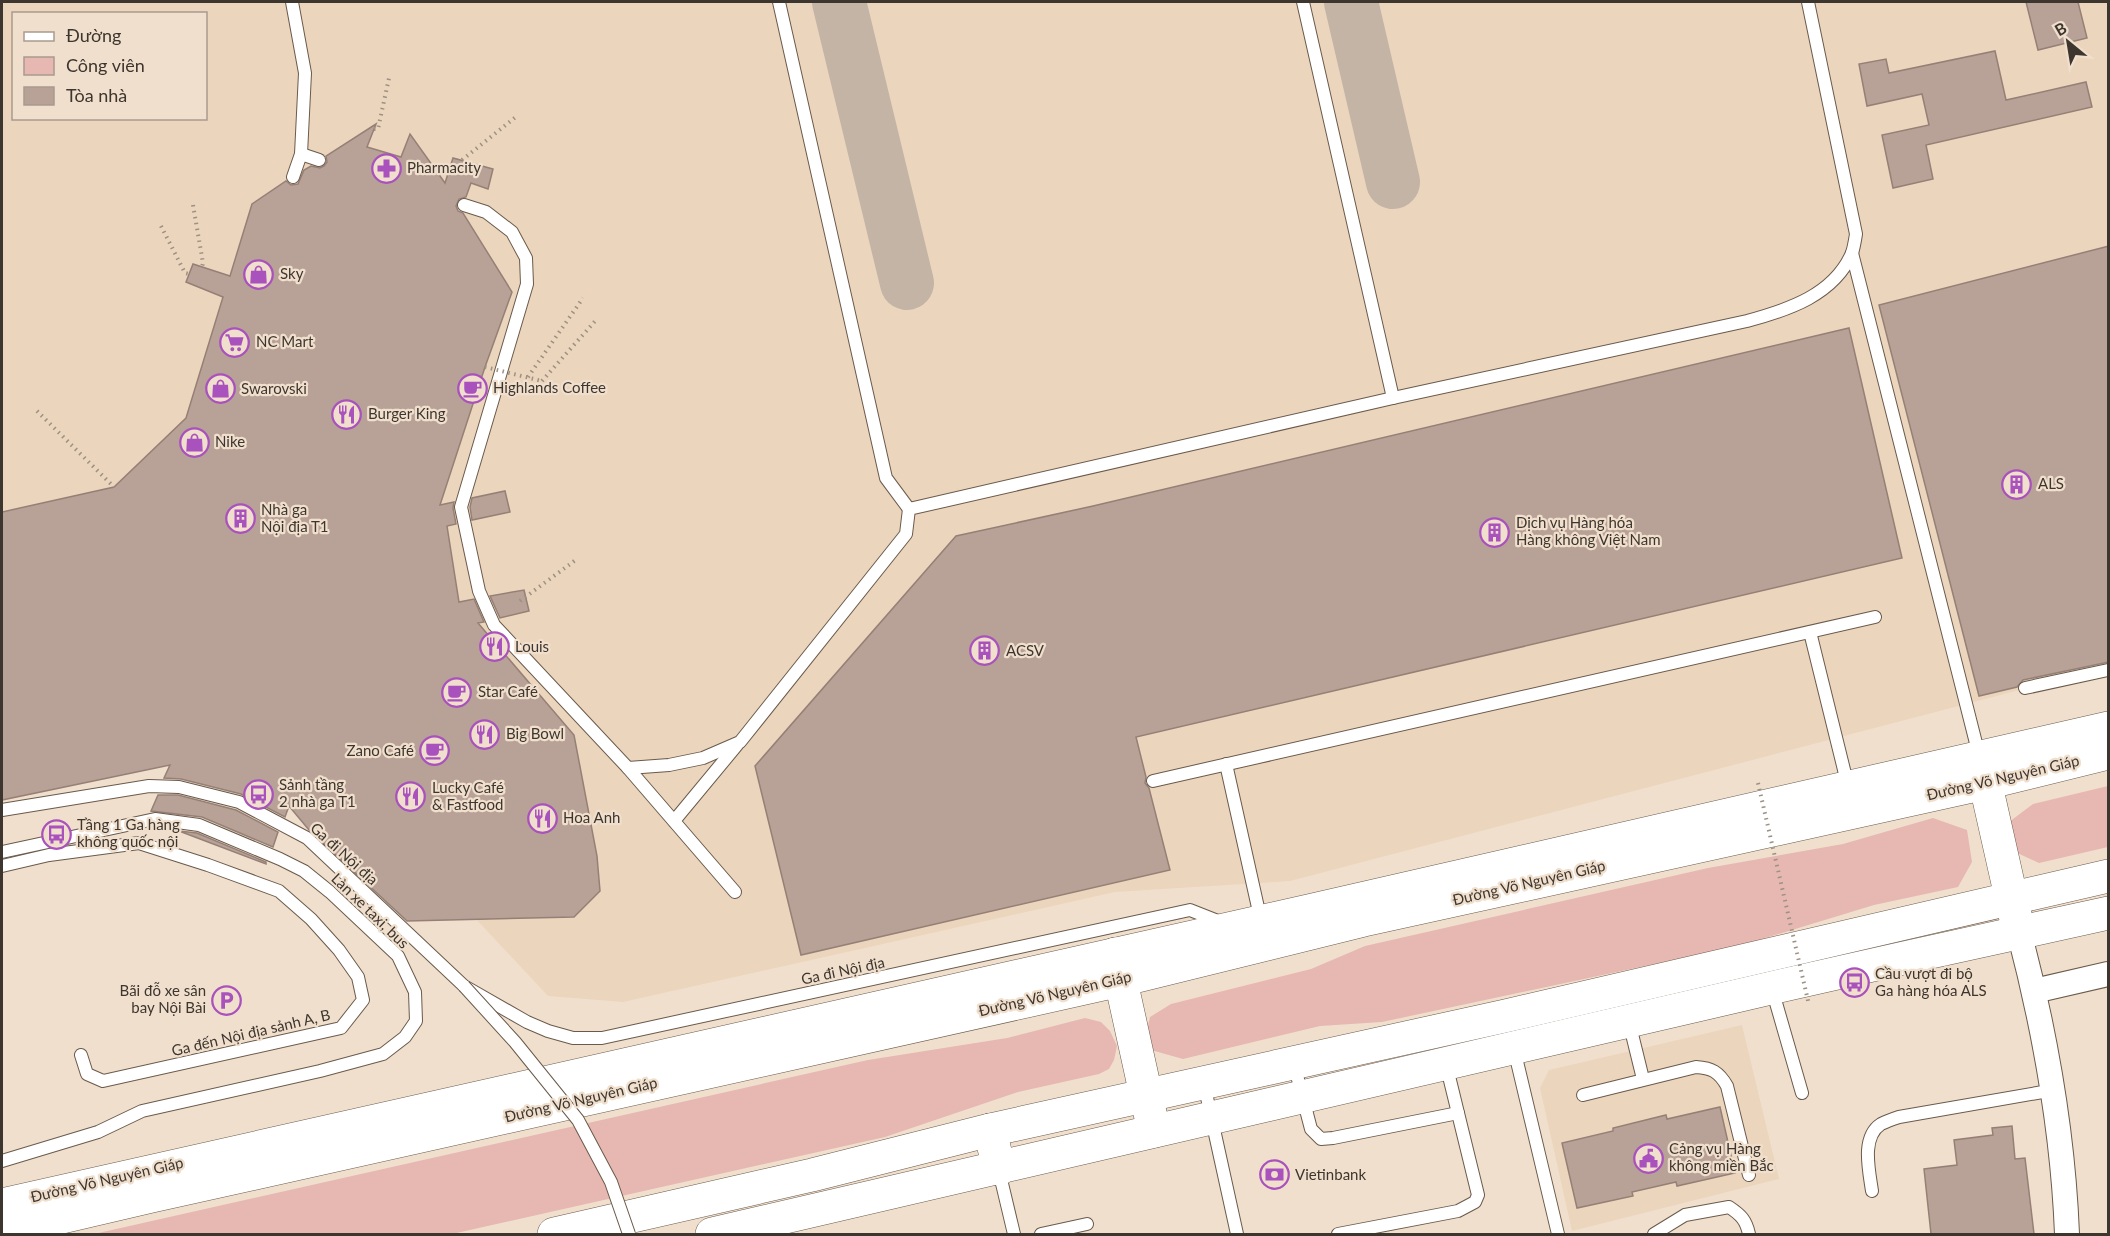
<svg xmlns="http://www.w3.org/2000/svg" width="2110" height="1236" viewBox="0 0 2110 1236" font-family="Lato,sans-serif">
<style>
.built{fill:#ecd5bd;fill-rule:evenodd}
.green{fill:#e7b7b2}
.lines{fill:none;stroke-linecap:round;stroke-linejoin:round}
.taxiway{stroke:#c4b4a5;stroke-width:54}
.building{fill:#b8a197;stroke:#968076;stroke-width:1.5}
.service-casing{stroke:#6a5a4b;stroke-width:14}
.minor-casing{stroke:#6a5a4b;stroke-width:26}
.secondary-casing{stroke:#6a5a4b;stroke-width:34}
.trunk-casing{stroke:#6a5a4b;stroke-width:34}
.path{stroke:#9d9184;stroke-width:4;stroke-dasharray:1.5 4.5;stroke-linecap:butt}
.service{stroke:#fff;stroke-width:12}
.minor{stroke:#fff;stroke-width:24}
.secondary{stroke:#fff;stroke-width:33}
.trunk{stroke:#fff;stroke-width:33}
.service-bridge-casing{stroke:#6a5a4b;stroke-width:14;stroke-linecap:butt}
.path-bridge{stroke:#9d9184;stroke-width:4;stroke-dasharray:1.5 4.5;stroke-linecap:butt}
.service-bridge{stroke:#fff;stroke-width:12}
.labels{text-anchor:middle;stroke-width:4.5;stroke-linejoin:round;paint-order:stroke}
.poi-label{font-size:15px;fill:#3d362f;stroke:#f1dfcd;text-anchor:start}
.street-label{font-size:15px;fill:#3d362f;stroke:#f1dfcd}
</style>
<rect width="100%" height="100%" fill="#f1dfcd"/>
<g class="built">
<path d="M2 2H2108V667L1290 881 1115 892 623 1002 548 996 244 671 2 727ZM14 14H206V118H14Z"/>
<polygon points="1742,1025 1779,1179 1572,1231 1540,1088 1549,1070"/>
</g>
<g class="green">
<polygon points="2108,786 2108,847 2039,863 2013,851 2009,822 2033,804"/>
<polygon points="1933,818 1967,830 1972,862 1958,887 1874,905 1739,946 1382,1022 1320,1026 1183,1059 1151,1050 1146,1034 1150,1017 1171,1004 1311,969 1365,946 1708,868 1843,844"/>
<polygon points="1085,1018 1101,1022 1110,1031 1117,1046 1114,1060 1109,1069 1099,1074 1018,1092 885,1137 452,1234 94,1234 868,1060 1007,1038"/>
</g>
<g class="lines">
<g class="taxiway">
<polyline points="839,2 907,283"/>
<polyline points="1351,2 1393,182"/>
</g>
</g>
<g class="building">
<polygon points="2026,2 2078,2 2087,38 2038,50"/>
<polygon points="1995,51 2006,100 2086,82 2092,107 1926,145 1933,179 1893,188 1882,135 1929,125 1922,94 1867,106 1859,64 1886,59 1889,73"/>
<polygon points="376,124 367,147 401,157 410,134 445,183 453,158 493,169 488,189 471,183 466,197 459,199 456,206 458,211 463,213 512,292 485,367 440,505 454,502 453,508 456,524 447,526 459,602 474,599 484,622 478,623 574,735 597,856 600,891 574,917 407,921 309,830 289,806 285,817 241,794 181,779 164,778 170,765 2,800 2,512 114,487 186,418 223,297 186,282 193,264 230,276 252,204 286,181 291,185 298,184 304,170 311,166 320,168 324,166 327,162 326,156"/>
<polygon points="2109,246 2109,662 2023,680 2017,687 1979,696 1879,305"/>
<polygon points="1849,328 1902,558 1136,737 1146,777 1145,783 1149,788 1170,870 801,955 755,766 956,536 1093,506"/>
<polygon points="505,491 510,512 472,520 470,507 472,498"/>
<polygon points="524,590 529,611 500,618 490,596"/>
<polygon points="158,795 178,795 236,810 278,832 273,847 202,817 151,811"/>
<polygon points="179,831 197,833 266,862 266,864"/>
<polygon points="1720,1107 1735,1173 1677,1186 1676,1182 1632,1192 1633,1196 1577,1208 1562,1143 1613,1131 1613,1128 1666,1115 1667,1119"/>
<polygon points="2012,1126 2015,1159 2025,1158 2034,1234 1931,1234 1924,1169 1957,1165 1954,1140 1993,1135 1992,1128"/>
</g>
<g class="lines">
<defs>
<g id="service">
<polyline points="292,2 305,73 301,154 293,177"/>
<polyline points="779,2 886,478 909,509"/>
<polyline points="1303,2 1393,398"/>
<polyline points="301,154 319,160"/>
<polyline points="464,205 486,212 512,232 526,258 527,284 461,507 479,591 494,625 628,768 735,892"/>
<polyline points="1852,253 1979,755"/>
<polyline points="1810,632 1848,786"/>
<polyline points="2025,688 2108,670"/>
<polyline points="1226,764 1261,921"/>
<path d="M628 768 669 765 703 758 740 742 906 534 909 509 1393 398 1747 321C1788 310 1834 295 1852 253 1854 247 1855 240 1856 234L1808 2"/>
<polyline points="1153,781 1875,617"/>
<polyline points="2,810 149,786 179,787 239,802 307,838 464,986 527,1022 548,1031 573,1038 602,1038 1190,910 1223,923"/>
<polyline points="674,821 737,745"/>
<polyline points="2,852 155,819 199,825 280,859 304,871 330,892 398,956 415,992 416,1021 405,1037 383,1054 320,1071 142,1111 98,1132 2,1161"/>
<polyline points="2,866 49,855 139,843 208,865 279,891 311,919 339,950 358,977 363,1000 341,1028 103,1081 87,1074 81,1055"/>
<polyline points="1772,989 1802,1093"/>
<polyline points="1629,1022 1643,1079"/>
<polyline points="1514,1049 1558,1234"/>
<polyline points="1294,1064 1311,1129 1321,1139 1333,1138 1458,1113"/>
<polyline points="1204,1084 1237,1234"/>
<path d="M1583 1095 1696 1067C1712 1068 1719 1072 1727 1086L1749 1175"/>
<polyline points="999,1171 1014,1234"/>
<path d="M1872 1191C1869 1170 1861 1137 1881 1124 1887 1121 1893 1119 1899 1117L2054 1090"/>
<polyline points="1041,1234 1087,1224"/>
<polyline points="1338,1234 1458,1211 1475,1202 1478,1195 1446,1064"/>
<path d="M1654 1234 1685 1215 1729 1207C1741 1215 1746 1220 1749 1234"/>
</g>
<g id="minor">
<path d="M2019 932C2045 1031 2063 1132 2067 1234"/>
<polyline points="2034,991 2108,974"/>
</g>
<g id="secondary">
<polyline points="2,1205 1308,911 2108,728"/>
<path d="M712 1234C1066 1154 1418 1068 1771 988 1883 962 1996 938 2108 913"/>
</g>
<g id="trunk">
<polyline points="1980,759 2019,932"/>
<polyline points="1115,954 1154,1131"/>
<polyline points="990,1130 999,1169"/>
<polyline points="2,1231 152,1196 1121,980 1364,920 1986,783 2108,753"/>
<polyline points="554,1234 812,1175 990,1130 1505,1016 2108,876"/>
</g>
</defs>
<use href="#service" class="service-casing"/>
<use href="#minor" class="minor-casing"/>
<use href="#secondary" class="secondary-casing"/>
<use href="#trunk" class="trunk-casing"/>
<g class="path">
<polyline points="374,129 378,129 389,78"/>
<polyline points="462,160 517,116"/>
<polyline points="193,205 203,263 202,267"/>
<polyline points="161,226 185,273 189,274"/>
<polyline points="528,377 583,298"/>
<polyline points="542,381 596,320"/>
<polyline points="37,411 114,487"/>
<polyline points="520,601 577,559"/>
</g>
<use href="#service" class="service"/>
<use href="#minor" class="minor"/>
<use href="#secondary" class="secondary"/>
<use href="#trunk" class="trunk"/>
<defs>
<polyline id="service-bridge" points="464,986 515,1042 578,1120 611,1182 629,1234"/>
</defs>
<use href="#service-bridge" class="service-bridge-casing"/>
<g class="path-bridge">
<polyline points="485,367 542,381"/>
<polyline points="1758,783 1809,1005"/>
</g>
<use href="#service-bridge" class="service-bridge"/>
</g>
<defs>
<symbol id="pharmacy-ring" viewBox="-11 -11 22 22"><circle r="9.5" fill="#f1dfcd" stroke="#a951bd" stroke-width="1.5"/><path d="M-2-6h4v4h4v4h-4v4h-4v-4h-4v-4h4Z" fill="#a951bd"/></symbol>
<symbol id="shop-ring" viewBox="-11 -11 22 22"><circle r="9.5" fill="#f1dfcd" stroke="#a951bd" stroke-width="1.5"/><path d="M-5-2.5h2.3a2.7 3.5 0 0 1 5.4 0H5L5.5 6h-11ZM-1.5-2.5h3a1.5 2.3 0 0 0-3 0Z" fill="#a951bd"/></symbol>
<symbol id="supermarket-ring" viewBox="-11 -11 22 22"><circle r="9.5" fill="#f1dfcd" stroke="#a951bd" stroke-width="1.5"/><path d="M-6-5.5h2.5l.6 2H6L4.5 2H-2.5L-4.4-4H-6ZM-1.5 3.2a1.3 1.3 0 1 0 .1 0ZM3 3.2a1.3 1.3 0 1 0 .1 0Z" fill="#a951bd"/></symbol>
<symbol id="cafe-ring" viewBox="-11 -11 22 22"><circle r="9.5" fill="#f1dfcd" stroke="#a951bd" stroke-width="1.5"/><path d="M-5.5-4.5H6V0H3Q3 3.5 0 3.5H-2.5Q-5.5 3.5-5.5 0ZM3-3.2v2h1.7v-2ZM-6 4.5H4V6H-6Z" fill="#a951bd"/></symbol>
<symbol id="restaurant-ring" viewBox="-11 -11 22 22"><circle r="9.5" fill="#f1dfcd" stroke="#a951bd" stroke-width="1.5"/><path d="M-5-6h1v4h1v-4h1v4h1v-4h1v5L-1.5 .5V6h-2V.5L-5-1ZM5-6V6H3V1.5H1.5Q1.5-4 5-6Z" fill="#a951bd"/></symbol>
<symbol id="building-ring" viewBox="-11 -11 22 22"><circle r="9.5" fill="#f1dfcd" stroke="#a951bd" stroke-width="1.5"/><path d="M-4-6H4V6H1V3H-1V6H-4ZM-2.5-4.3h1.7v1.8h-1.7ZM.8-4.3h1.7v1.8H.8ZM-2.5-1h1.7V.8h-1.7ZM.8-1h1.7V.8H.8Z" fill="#a951bd"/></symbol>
<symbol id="bus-ring" viewBox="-11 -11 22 22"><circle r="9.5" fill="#f1dfcd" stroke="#a951bd" stroke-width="1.5"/><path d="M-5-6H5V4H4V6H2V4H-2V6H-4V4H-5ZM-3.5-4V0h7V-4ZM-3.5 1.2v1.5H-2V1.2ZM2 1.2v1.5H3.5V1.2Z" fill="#a951bd"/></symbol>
<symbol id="parking-ring" viewBox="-11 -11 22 22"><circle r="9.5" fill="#f1dfcd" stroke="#a951bd" stroke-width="1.5"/><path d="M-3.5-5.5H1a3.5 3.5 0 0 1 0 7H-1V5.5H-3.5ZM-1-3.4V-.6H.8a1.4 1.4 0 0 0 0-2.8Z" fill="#a951bd"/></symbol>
<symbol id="civic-ring" viewBox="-11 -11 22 22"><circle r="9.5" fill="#f1dfcd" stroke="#a951bd" stroke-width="1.5"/><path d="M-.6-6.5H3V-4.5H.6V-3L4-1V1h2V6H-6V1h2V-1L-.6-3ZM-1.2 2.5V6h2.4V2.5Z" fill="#a951bd"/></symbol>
<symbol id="bank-ring" viewBox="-11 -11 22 22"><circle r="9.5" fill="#f1dfcd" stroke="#a951bd" stroke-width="1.5"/><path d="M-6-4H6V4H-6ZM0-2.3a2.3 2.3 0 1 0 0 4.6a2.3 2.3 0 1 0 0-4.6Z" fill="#a951bd"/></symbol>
</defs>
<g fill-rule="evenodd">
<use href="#pharmacy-ring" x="370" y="152" width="33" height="33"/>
<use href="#shop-ring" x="242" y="258" width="33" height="33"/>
<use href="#supermarket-ring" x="218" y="326" width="33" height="33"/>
<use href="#cafe-ring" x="456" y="372" width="33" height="33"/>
<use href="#shop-ring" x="204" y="372" width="33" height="33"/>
<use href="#restaurant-ring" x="330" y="398" width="33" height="33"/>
<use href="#shop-ring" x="178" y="426" width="33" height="33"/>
<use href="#building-ring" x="2000" y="468" width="33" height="33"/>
<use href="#building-ring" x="224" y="502" width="33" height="33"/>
<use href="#building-ring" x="1478" y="516" width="33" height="33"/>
<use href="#restaurant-ring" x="478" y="630" width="33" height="33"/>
<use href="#building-ring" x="968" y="634" width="33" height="33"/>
<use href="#cafe-ring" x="440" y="676" width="33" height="33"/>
<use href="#restaurant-ring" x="468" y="718" width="33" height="33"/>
<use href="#cafe-ring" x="418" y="734" width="33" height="33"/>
<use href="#bus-ring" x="242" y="778" width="33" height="33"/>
<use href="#restaurant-ring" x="394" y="780" width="33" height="33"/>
<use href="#restaurant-ring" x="526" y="802" width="33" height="33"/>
<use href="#bus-ring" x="40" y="818" width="33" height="33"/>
<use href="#bus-ring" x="1838" y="966" width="33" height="33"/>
<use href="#parking-ring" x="210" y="984" width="33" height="33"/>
<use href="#civic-ring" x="1632" y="1142" width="33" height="33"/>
<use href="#bank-ring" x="1258" y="1158" width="33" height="33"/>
</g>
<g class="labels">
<g class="poi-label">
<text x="407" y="173">Pharmacity</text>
<text x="280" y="279">Sky</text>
<text x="256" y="347">NC Mart</text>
<text x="493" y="393">Highlands Coffee</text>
<text x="241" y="394">Swarovski</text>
<text x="368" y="419">Burger King</text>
<text x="215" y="447">Nike</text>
<text x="2038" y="489">ALS</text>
<text x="261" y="515">Nhà ga<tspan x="261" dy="17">Nội địa T1</tspan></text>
<text x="1516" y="528">Dịch vụ Hàng hóa<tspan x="1516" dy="17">Hàng không Việt Nam</tspan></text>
<text x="515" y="652">Louis</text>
<text x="1006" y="656">ACSV</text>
<text x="478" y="697">Star Café</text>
<text x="506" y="739">Big Bowl</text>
<text x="414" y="756" text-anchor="end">Zano Café</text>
<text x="279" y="790">Sảnh tầng<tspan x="279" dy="17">2 nhà ga T1</tspan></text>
<text x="432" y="793">Lucky Café<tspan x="432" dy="17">&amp; Fastfood</tspan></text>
<text x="563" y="823">Hoa Anh</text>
<text x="77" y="830">Tầng 1 Ga hàng<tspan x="77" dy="17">không quốc nội</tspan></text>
<text x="1875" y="979">Cầu vượt đi bộ<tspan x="1875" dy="17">Ga hàng hóa ALS</tspan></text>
<text x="206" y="996" text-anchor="end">Bãi đỗ xe sân<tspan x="206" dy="17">bay Nội Bài</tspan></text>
<text x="1669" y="1154">Cảng vụ Hàng<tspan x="1669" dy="17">không miền Bắc</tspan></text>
<text x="1295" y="1180">Vietinbank</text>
</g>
<g class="street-label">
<text transform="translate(2003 778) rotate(-13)" y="5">Đường Võ Nguyên Giáp</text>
<text transform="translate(344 854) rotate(42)" y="5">Ga đi Nội địa</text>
<text transform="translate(1529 883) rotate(-13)" y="5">Đường Võ Nguyên Giáp</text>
<text transform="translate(370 911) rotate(44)" y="5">Làn xe taxi, bus</text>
<text transform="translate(843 971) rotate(-12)" y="5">Ga đi Nội địa</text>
<text transform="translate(1055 994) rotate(-13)" y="5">Đường Võ Nguyên Giáp</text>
<text transform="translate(251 1033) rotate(-13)" y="5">Ga đến Nội địa sảnh A, B</text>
<text transform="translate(581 1100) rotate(-13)" y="5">Đường Võ Nguyên Giáp</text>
<text transform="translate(107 1180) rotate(-13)" y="5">Đường Võ Nguyên Giáp</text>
</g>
</g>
<rect width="2110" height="1236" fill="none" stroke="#3d362f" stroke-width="6"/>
<rect x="12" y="12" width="195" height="108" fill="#f1dfcd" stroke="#a99b8e" stroke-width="1.5"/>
<rect x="24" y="32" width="30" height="9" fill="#ffffff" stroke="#a99b8e" stroke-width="1.5"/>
<text x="66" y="42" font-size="18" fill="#3d362f">Đường</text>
<rect x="24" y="57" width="30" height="18" fill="#e7b7b2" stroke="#a99b8e" stroke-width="1.5"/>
<text x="66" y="72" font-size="18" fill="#3d362f">Công viên</text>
<rect x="24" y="87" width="30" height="18" fill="#b8a197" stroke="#a99b8e" stroke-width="1.5"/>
<text x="66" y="102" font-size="18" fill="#3d362f">Tòa nhà</text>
<g transform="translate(2068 42) rotate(330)" stroke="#f1dfcd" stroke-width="4.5" paint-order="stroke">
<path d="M0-4.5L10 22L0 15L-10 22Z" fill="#3d362f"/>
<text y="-9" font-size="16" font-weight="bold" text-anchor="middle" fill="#3d362f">B</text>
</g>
</svg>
